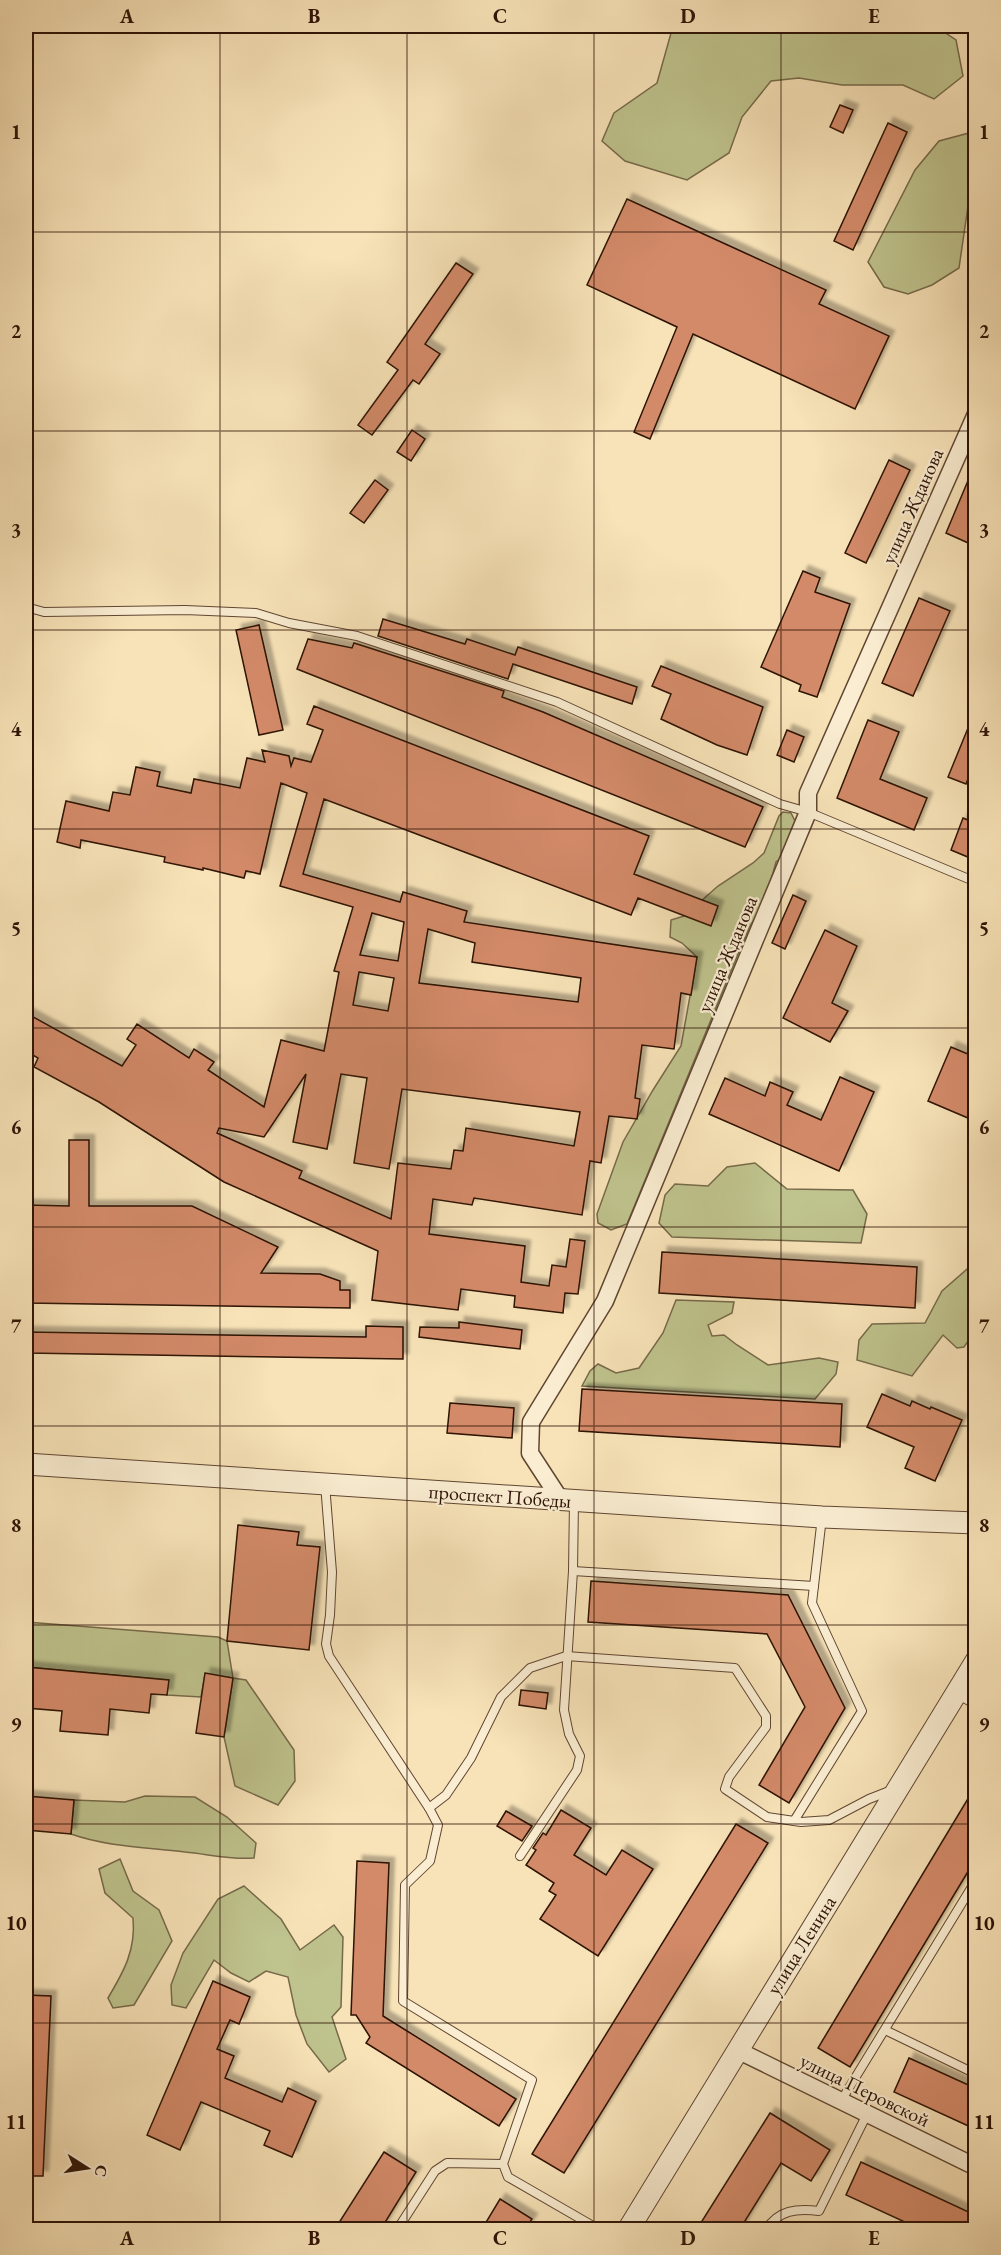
<svg xmlns="http://www.w3.org/2000/svg" width="1001" height="2255" viewBox="0 0 1001 2255" font-family="'EB Garamond',serif">
<style>
.green{fill:#bfc38d;stroke:#766a4a;stroke-width:1.5}
.building{fill:#d38a69;stroke:#2d1206;stroke-width:1.5;fill-rule:evenodd;filter:url(#shadow)}
.lines{fill:none;stroke-linecap:round;stroke-linejoin:round}
.service-casing{stroke:#604632;stroke-width:10}
.minor-casing{stroke:#604632;stroke-width:19}
.tertiary-casing{stroke:#604632;stroke-width:23}
.service{stroke:#faedd1;stroke-width:8}
.minor{stroke:#faedd1;stroke-width:16}
.tertiary{stroke:#faedd1;stroke-width:21}
.grid{fill:none;stroke:#2d1206;stroke-width:1.5;stroke-opacity:0.55}
.labels{text-anchor:middle;stroke-width:4.5;stroke-linejoin:round;paint-order:stroke}
.street-label{font-size:20px;fill:#2d1206;stroke:#faedd1}
.neatline{fill:none;stroke:#2d1206;stroke-width:2}
.grid-label{font-size:20px;text-anchor:middle;font-weight:bold;fill:#2d1206}
</style>
<defs>
<filter id="shadow"><feDropShadow dx="5.5" dy="-5.5" stdDeviation="1.5" flood-color="#0004"/></filter>
</defs>
<rect width="100%" height="100%" fill="#f8e3b8"/>
<filter id="stains"><feTurbulence type="fractalNoise" baseFrequency=".00333" numOctaves="4"/><feColorMatrix values="0 0 0 0 .2 0 0 0 0 .09 0 0 0 0 .02 0 0 0 .5 -.17"/></filter>
<radialGradient id="worn" r=".72"><stop offset=".6" stop-color="#630" stop-opacity="0"/><stop offset="1" stop-color="#630" stop-opacity=".3"/></radialGradient>
<g class="green">
<polygon points="673,26 935,26 956,40 963,76 934,99 903,85 842,85 799,78 771,81 742,117 729,153 687,180 625,161 602,141 614,113 657,83"/>
<polygon points="969,133 975,158 959,268 932,285 908,294 884,287 868,262 915,170 939,141"/>
<polygon points="783,812 791,813 796,823 787,853 776,862 765,903 750,926 736,959 627,1224 611,1230 598,1223 597,1214 623,1142 653,1090 681,1046 697,957 682,943 670,937 671,920 684,916 718,886 753,863 764,853 779,816"/>
<polygon points="755,1163 787,1189 853,1190 867,1214 861,1243 672,1237 659,1223 665,1195 675,1184 708,1186 727,1167"/>
<polygon points="974,1263 975,1331 964,1347 957,1348 943,1335 912,1376 857,1360 859,1340 872,1324 925,1323 942,1291"/>
<polygon points="676,1300 734,1302 732,1313 708,1325 712,1336 724,1335 737,1345 768,1365 819,1358 838,1362 836,1374 815,1399 582,1386 590,1371 598,1364 616,1373 639,1368 663,1333"/>
<polygon points="26,1622 218,1637 227,1641 233,1678 246,1680 294,1750 295,1781 278,1805 235,1786 224,1737 233,1678 205,1674 201,1697 167,1695 168,1680 26,1667"/>
<path d="M145 1796 195 1797 227 1817 256 1843 254 1858C230 1860 208 1854 185 1852 146 1847 108 1847 71 1834L74 1800 125 1802Z"/>
<path d="M120 1859 133 1891 159 1910 172 1941 134 2005 113 2008 108 1998C124 1971 136 1950 133 1918L105 1893 99 1869Z"/>
<polygon points="244,1886 281,1919 300,1950 334,1925 343,1937 341,2007 332,2017 346,2059 329,2072 307,2044 296,2015 288,1977 266,1971 249,1982 231,1973 214,1960 186,2008 172,2005 171,1985 183,1953 218,1899"/>
</g>
<g class="building">
<polygon points="840,105 853,110 843,133 830,127"/>
<polygon points="888,123 907,132 853,250 834,241"/>
<polygon points="627,199 826,290 819,304 889,336 855,409 693,334 650,439 634,432 677,327 587,285"/>
<polygon points="456,263 473,274 425,344 440,354 419,384 413,380 372,435 358,425 398,370 387,362"/>
<polygon points="412,430 425,439 411,461 397,452"/>
<polygon points="889,460 910,470 866,563 845,553"/>
<polygon points="975,464 975,546 946,533"/>
<polygon points="375,480 388,490 364,523 350,513"/>
<polygon points="803,571 820,578 815,592 850,604 817,697 799,691 801,685 761,667"/>
<polygon points="919,598 950,611 913,696 882,683"/>
<polygon points="383,619 465,644 467,639 515,655 518,647 637,687 632,704 513,664 508,679 378,636"/>
<polygon points="259,625 283,730 259,735 236,630"/>
<polygon points="308,639 352,648 354,643 504,691 502,697 543,712 763,807 745,847 297,669"/>
<polygon points="661,666 763,707 747,755 717,745 661,719 671,694 652,686"/>
<path d="M314 706 649 836 634 874 718 906 711 926 638 898 631 915 324 799 303 874 400 902 403 892 467 911 464 922 697 957 691 995 681 993 674 1049 642 1045 635 1098 640 1099 637 1119 609 1116 601 1163 590 1161 582 1215 474 1198 472 1205 433 1199 429 1234 525 1246 521 1282 549 1286 552 1265 566 1267 570 1239 585 1241 578 1294 565 1293 563 1313 514 1307 515 1296 461 1289 458 1310 372 1300 378 1251 224 1182 99 1102 34 1067 38 1058 26 1051V1013L122 1066 136 1045 127 1039 137 1024 189 1058 194 1049 214 1062 208 1070 264 1107 281 1040 324 1051 339 972 334 971 353 907 280 886 307 793 281 783 260 874 246 871 244 878 203 868V870L164 862 165 857 81 840 80 848 57 842 66 801 109 811 113 792 130 795 136 767 160 772 157 786 191 793 194 779 240 788 247 758 265 762 262 750 289 756 291 766 294 758 311 762 323 730 307 724ZM372 913 404 922 398 961 360 955ZM428 929 475 943 472 962 581 978 578 1002 419 983ZM359 972 394 978 388 1011 353 1005ZM306 1074 293 1142 327 1149 341 1074 367 1078 354 1163 389 1169 402 1089 580 1112 574 1146 466 1128 463 1151 454 1150 451 1169 398 1163 391 1219 299 1178 302 1171 217 1133 219 1128 264 1137Z"/>
<polygon points="975,711 975,761 966,784 948,777"/>
<polygon points="868,720 899,732 880,779 927,798 914,830 837,798"/>
<polygon points="787,730 804,737 794,762 777,755"/>
<polygon points="963,818 975,823 975,860 951,850"/>
<polygon points="793,895 806,901 785,949 772,943"/>
<polygon points="825,930 857,946 832,1003 848,1011 830,1042 783,1018"/>
<polygon points="951,1047 975,1057 975,1121 928,1101"/>
<polygon points="840,1077 874,1092 839,1171 709,1114 725,1078 765,1096 770,1082 793,1092 787,1105 821,1120"/>
<polygon points="69,1140 89,1140 89,1206 192,1206 278,1247 261,1273 320,1274 340,1281 340,1290 350,1290 350,1308 26,1303 26,1205 69,1206"/>
<polygon points="662,1252 917,1267 915,1308 659,1293"/>
<polygon points="459,1322 522,1330 520,1349 419,1337 420,1327 459,1328"/>
<polygon points="366,1326 403,1327 403,1359 26,1353 26,1332 366,1337"/>
<polygon points="582,1389 842,1404 840,1447 579,1431"/>
<polygon points="882,1394 910,1406 912,1401 930,1409 931,1407 962,1420 935,1481 905,1468 914,1447 867,1427"/>
<polygon points="450,1403 514,1408 512,1438 447,1433"/>
<polygon points="238,1525 299,1532 297,1545 320,1547 309,1650 227,1641"/>
<polygon points="591,1581 788,1595 845,1708 789,1803 759,1785 805,1707 767,1634 588,1622"/>
<polygon points="26,1667 169,1680 167,1695 151,1694 149,1713 110,1709 108,1735 60,1731 62,1711 26,1708"/>
<polygon points="205,1673 233,1678 224,1737 196,1733"/>
<polygon points="521,1690 548,1693 546,1709 519,1705"/>
<polygon points="975,1787 975,1860 850,2067 818,2048"/>
<polygon points="26,1796 74,1800 71,1834 26,1830"/>
<polygon points="561,1810 591,1828 574,1855 606,1875 622,1850 653,1869 598,1956 540,1919 556,1895 549,1891 554,1883 526,1865 536,1850 533,1848 543,1833 546,1835"/>
<polygon points="506,1811 532,1826 522,1841 497,1826"/>
<polygon points="736,1824 768,1843 564,2173 532,2154"/>
<polygon points="357,1861 389,1863 383,2016 516,2099 499,2126 366,2043 370,2037 356,2015 351,2015"/>
<polygon points="213,1981 250,1997 239,2024 230,2020 217,2049 234,2056 225,2078 282,2102 288,2088 316,2101 292,2157 264,2145 270,2131 201,2102 180,2150 147,2135"/>
<polygon points="26,1995 51,1996 43,2176 26,2176"/>
<polygon points="909,2058 975,2088 975,2129 894,2092"/>
<polygon points="770,2113 830,2150 811,2181 781,2163 740,2229 697,2229"/>
<polygon points="384,2152 416,2172 381,2229 335,2229"/>
<polygon points="861,2162 975,2215 975,2229 920,2229 846,2195"/>
<polygon points="500,2199 532,2219 525,2229 482,2229"/>
</g>
<g class="lines">
<defs>
<g id="service">
<polyline points="26,607 44,612 185,610 256,613 289,623 357,636 557,702 780,804 808,812 976,882"/>
<polyline points="325,1484 332,1572 330,1615 326,1644 329,1656 429,1808 438,1825 430,1861 405,1885 403,2001 532,2080 503,2164 508,2177 600,2230"/>
<polyline points="573,1571 814,1586"/>
<polyline points="957,1694 976,1705"/>
<polyline points="429,1808 446,1795 471,1758 501,1697 530,1668 566,1656 735,1668 766,1716 766,1727 729,1777 725,1789 767,1817 801,1822 829,1820 869,1799 892,1790"/>
<polyline points="794,1821 862,1711 812,1603 822,1517"/>
<polyline points="520,1856 577,1770 580,1756 569,1734 564,1710 573,1571 574,1501"/>
<polyline points="885,2030 976,2074"/>
<polyline points="841,2101 976,1880"/>
<polyline points="397,2230 435,2171 447,2163 503,2164"/>
<path d="M766 2230C778 2210 797 2208 819 2211L867 2114"/>
</g>
<g id="minor">
<polyline points="560,1499 530,1453 531,1422 605,1301 808,812 808,793 976,414"/>
<polyline points="737,2050 976,2167"/>
</g>
<g id="tertiary">
<polyline points="26,1464 822,1517 976,1523"/>
<polyline points="628,2230 976,1661"/>
</g>
</defs>
<use href="#service" class="service-casing"/>
<use href="#minor" class="minor-casing"/>
<use href="#tertiary" class="tertiary-casing"/>
<use href="#service" class="service"/>
<use href="#minor" class="minor"/>
<use href="#tertiary" class="tertiary"/>
</g>
<path class="grid" d="M220 26V2230M407 26V2230M594 26V2230M781 26V2230M26 232H976M26 431H976M26 630H976M26 829H976M26 1028H976M26 1227H976M26 1426H976M26 1625H976M26 1824H976M26 2023H976"/>
<g class="labels">
<g class="street-label">
<text transform="translate(912 506) rotate(-66)" y="7">улица Жданова</text>
<text transform="translate(727 954) rotate(-67)" y="7">улица Жданова</text>
<text transform="translate(500 1496) rotate(4)" y="7">проспект Победы</text>
<text transform="translate(801 1945) rotate(-58)" y="7">улица Ленина</text>
<text transform="translate(865 2090) rotate(26)" y="7">улица Перовской</text>
</g>
</g>
<rect width="1001" height="2255" fill="none" stroke="#f8e3b8" stroke-width="66"/>
<g transform="translate(87 2168) rotate(102)" stroke="#faedd1" stroke-width="4.5" paint-order="stroke">
<path d="M0-4.5L10 22L0 15L-10 22Z" fill="#2d1206"/>
<text y="-9" font-size="16" font-weight="bold" text-anchor="middle" fill="#2d1206">С</text>
</g>
<rect x="33" y="33" width="935" height="2189" class="neatline"/>
<g class="grid-label">
<text x="127" y="23">A</text>
<text x="314" y="23">B</text>
<text x="500" y="23">C</text>
<text x="688" y="23">D</text>
<text x="874" y="23">E</text>
<text x="16" y="139">1</text>
<text x="984" y="139">1</text>
<text x="16" y="338">2</text>
<text x="984" y="338">2</text>
<text x="16" y="537">3</text>
<text x="984" y="537">3</text>
<text x="16" y="736">4</text>
<text x="984" y="736">4</text>
<text x="16" y="935">5</text>
<text x="984" y="935">5</text>
<text x="16" y="1134">6</text>
<text x="984" y="1134">6</text>
<text x="16" y="1333">7</text>
<text x="984" y="1333">7</text>
<text x="16" y="1532">8</text>
<text x="984" y="1532">8</text>
<text x="16" y="1731">9</text>
<text x="984" y="1731">9</text>
<text x="16" y="1930">10</text>
<text x="984" y="1930">10</text>
<text x="16" y="2129">11</text>
<text x="984" y="2129">11</text>
<text x="127" y="2245">A</text>
<text x="314" y="2245">B</text>
<text x="500" y="2245">C</text>
<text x="688" y="2245">D</text>
<text x="874" y="2245">E</text>
</g>
<rect width="100%" height="100%" filter="url(#stains)"/>
<rect width="100%" height="100%" fill="url(#worn)"/>
</svg>
